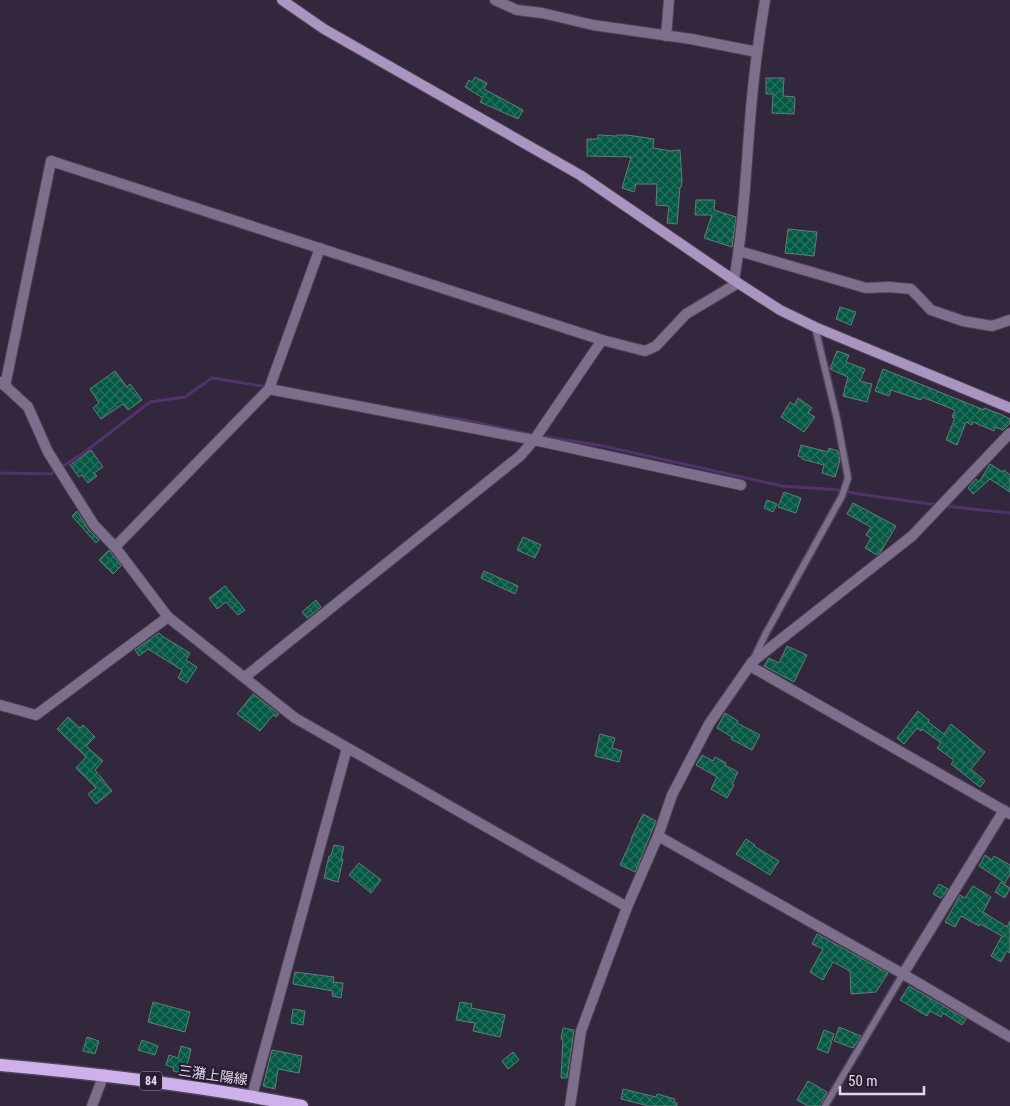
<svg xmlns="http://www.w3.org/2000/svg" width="1010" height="1106" viewBox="0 0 1010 1106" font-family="'Roboto Condensed','Noto Sans JP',sans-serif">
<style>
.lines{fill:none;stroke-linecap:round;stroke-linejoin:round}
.stream{stroke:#51326c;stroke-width:3}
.building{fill:url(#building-cross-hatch);stroke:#5f8074}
.lane-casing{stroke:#4e4358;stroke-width:9}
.street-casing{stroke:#4e4358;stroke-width:12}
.secondary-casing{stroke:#4e4358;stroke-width:12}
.primary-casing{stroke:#4e4358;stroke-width:15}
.lane{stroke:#7d6f8b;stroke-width:6}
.street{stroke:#7d6f8b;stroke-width:10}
.secondary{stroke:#aa95c1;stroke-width:10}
.primary{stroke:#ceb1eb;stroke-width:12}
.labels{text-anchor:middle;stroke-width:4.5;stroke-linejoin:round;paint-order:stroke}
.shield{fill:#281d32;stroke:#a9a1b1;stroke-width:1}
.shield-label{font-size:12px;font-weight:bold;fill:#e0d9e8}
.street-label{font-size:14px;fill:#e0d9e8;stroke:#281d32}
</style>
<defs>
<pattern id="building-cross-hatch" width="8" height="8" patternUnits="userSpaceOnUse" patternTransform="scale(1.25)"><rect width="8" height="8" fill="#045844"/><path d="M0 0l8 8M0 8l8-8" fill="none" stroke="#286f5f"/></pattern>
</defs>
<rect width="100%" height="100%" fill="#32273d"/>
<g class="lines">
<g class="stream">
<polyline points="398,409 465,420 534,435"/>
<polyline points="540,436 603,446 782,486 839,490 859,494 937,505"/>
<polyline points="0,473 51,474 86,451 150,402 185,397 212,378 268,387"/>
<polyline points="944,506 1010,513"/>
</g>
</g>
<g class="building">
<polygon points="475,77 487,83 484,89 523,110 518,119 480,102 483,98 465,87 469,80 472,82"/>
<polygon points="766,78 784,78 783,96 795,97 794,114 772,113 773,94 766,94"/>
<polygon points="598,135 617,136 617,135 627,135 654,139 653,148 671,151 680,150 682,180 681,187 680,187 677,224 667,223 669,206 656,205 657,184 636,184 634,192 622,188 631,157 587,156 587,139 598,139"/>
<polygon points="696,200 715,200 714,210 736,217 732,247 704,238 712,215 695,215"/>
<polygon points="788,229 817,232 814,256 785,253"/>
<polygon points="840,307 856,312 851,325 836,319"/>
<polygon points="837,351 849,355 846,362 865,369 860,381 872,384 867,402 843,396 848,377 830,369"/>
<polygon points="883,369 984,410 984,408 1000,414 1010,419 1010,423 1003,430 995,427 994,431 973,422 972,425 966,422 957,445 946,440 955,418 952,417 955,410 922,397 921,400 891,390 889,396 875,391"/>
<polygon points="115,371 127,387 130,384 142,400 128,410 123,404 101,419 93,408 99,403 90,389"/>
<polygon points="798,398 812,408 808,413 815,417 804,432 781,417 790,402 794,405"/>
<polygon points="801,445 828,452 829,448 838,451 840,461 835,477 822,473 824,465 802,459 802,457 798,456"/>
<polygon points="91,450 103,467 94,473 97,476 88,483 82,475 79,477 70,465"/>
<polygon points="990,464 1003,472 1004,470 1010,475 1010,492 990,479 973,494 968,488 976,479 979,482"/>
<polygon points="784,492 801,498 796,513 778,507"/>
<polygon points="767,500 777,504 773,512 764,508"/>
<polygon points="853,503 896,526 880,553 877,555 865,548 871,538 866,535 871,527 847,514"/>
<polygon points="77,511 88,529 99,540 96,543 72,516"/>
<polygon points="523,537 541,545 535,558 517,550"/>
<polygon points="109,550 121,566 113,574 99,560"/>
<polygon points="484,571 518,586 515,594 481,578"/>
<polygon points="225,586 245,610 238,615 226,602 217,609 209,598"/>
<polygon points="316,600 321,607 307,618 302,612"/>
<polygon points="159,633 162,636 190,653 186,660 197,667 187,683 178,678 182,670 148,649 139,656 135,650"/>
<polygon points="787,646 807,655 794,682 764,666 769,658 779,663"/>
<polygon points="253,694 279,714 276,717 273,715 260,731 237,714"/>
<polygon points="918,711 929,720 928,722 944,734 951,724 985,752 971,769 985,781 980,787 951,764 954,760 937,748 941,743 922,729 921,731 917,728 904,744 897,738"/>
<polygon points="725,713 738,721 737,723 760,735 752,750 731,739 732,737 717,728"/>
<polygon points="68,717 80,728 83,725 95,737 86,746 103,761 95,770 112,791 96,804 88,794 96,788 76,768 86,757 57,729"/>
<polygon points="600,734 615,738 612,748 622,751 619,762 595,756"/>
<polygon points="702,755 713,761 715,757 726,763 725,765 738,772 732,784 734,785 727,798 711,789 717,777 696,765"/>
<polygon points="643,814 656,821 635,872 620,865 632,839 631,839"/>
<polygon points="746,839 755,845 754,846 779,861 770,875 736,854"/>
<polygon points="334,845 344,847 341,859 343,859 338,882 324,878 329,856 331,856"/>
<polygon points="985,855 992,860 994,856 1010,865 1010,874 1005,883 979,866"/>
<polygon points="359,863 381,880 371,893 349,875"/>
<polygon points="1001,882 1010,888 1005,898 995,892"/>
<polygon points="939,884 948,889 941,898 933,894"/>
<polygon points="973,886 991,897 983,912 1007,927 1010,921 1010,953 1007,951 1001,962 991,956 1002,936 980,924 979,926 961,916 955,927 945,922 960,895 965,898"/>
<polygon points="817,934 888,973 876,992 851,994 850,971 833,962 823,980 810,972 823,949 812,944"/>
<polygon points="295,972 334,977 333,982 343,983 341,998 332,996 333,991 293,984"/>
<polygon points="909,986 966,1019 962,1025 943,1013 941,1017 930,1011 927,1016 900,1000"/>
<polygon points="153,1002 190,1012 185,1032 148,1022"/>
<polygon points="460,1002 472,1004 471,1008 505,1015 500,1037 473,1031 475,1023 456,1020"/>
<polygon points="293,1009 305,1011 303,1025 291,1023"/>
<polygon points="839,1027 861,1036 853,1048 834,1041"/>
<polygon points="563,1028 574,1030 567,1078 561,1078 563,1039 561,1039"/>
<polygon points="824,1030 834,1034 828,1053 817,1049"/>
<polygon points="87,1037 99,1041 95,1054 83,1051"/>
<polygon points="142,1040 158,1046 155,1055 138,1050"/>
<polygon points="181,1046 191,1049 185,1074 173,1071 174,1068 166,1065 169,1055 178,1058"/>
<polygon points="272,1050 302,1056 299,1073 278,1069 275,1089 263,1086"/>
<polygon points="513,1052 519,1060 508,1069 502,1061"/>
<polygon points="808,1081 827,1092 820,1106 808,1106 797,1100"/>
<polygon points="623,1089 656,1097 657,1094 675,1099 674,1102 677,1103 677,1106 649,1106 621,1099"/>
</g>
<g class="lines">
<defs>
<g id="lane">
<polyline points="754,658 765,635 842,496 848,478 837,419 815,327"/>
<polyline points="825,1106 903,974"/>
</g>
<g id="street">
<polyline points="495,0 517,10 542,13 593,25 691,39 757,52"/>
<polyline points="666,36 669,0"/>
<polyline points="739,251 866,288 889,287 911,289 931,310 963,321 992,326 1010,320"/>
<path d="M734 280C744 224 746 166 751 109 754 73 759 36 765 0"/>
<polyline points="1,382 28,407 48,452 94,525 115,547 168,617 295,718 627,907"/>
<polyline points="5,386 51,161 602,340 645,351 656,346 686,314 738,283"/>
<polyline points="269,389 534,440 741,485"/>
<polyline points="115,547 269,389 320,248"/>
<polyline points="750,666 1010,814"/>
<polyline points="245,677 520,456 534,440 602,340"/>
<polyline points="0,705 36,715 168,617"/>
<polyline points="658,836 903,974 1010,1037"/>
<polyline points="903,974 1004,810"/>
<polyline points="252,1096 347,748"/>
<polyline points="92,1106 104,1074"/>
<polyline points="570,1106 581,1031 627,907 658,836 672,795 709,724 752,662 912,536 1010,433"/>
</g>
<polyline id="secondary" points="282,0 324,29 580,175 738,283 780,310 815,327 1010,408"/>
<path id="primary" d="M0 1065C101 1074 202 1086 302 1106"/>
</defs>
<use href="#lane" class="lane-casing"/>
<use href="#street" class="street-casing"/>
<use href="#secondary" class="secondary-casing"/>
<use href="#primary" class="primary-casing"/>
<use href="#lane" class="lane"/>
<use href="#street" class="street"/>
<use href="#secondary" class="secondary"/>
<use href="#primary" class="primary"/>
</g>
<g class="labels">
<rect class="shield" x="140" y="1071.5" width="22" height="19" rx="4"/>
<g class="shield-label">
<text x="151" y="1085">84</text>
</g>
<g class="street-label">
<text transform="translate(213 1075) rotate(8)" y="5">三潴上陽線</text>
</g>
</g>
<path d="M840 1086v8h84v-8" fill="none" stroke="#e0d9e8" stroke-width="2.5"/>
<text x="848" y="1086" font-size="15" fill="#e0d9e8" stroke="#281d32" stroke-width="4" paint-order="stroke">50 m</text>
</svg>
